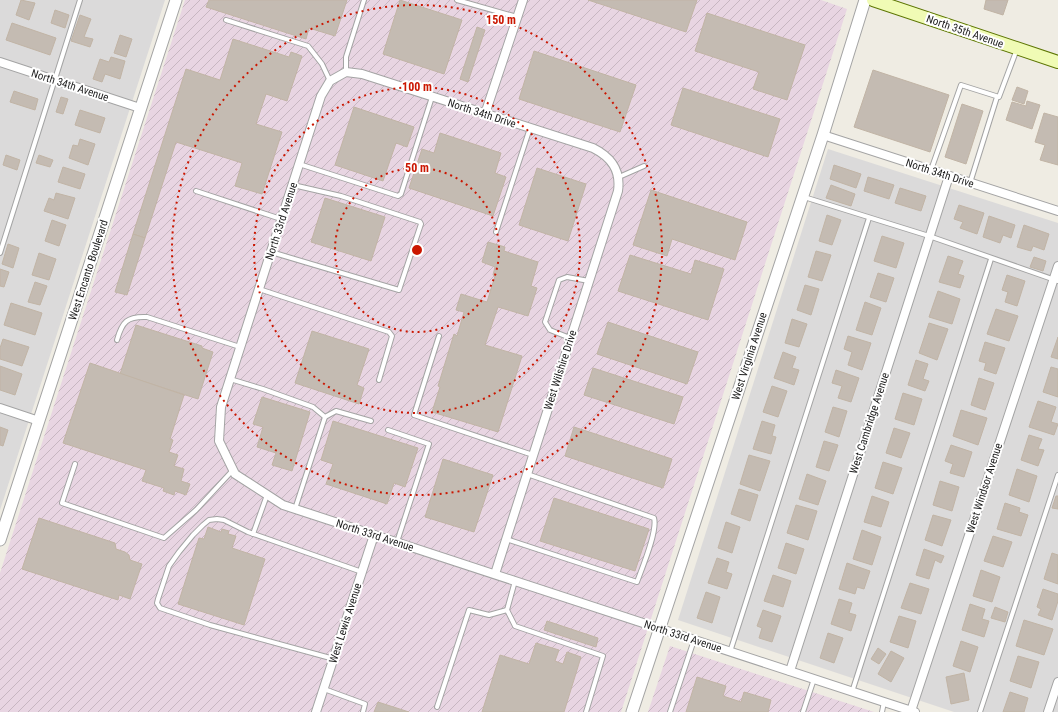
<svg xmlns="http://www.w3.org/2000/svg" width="1058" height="712" viewBox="0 0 1058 712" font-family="'Roboto Condensed',sans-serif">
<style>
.residential{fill:#dbdada}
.industrial{fill:url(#industrial-furrows)}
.building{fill:#c4bbb2;stroke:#c1b4a5}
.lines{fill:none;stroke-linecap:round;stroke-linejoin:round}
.service-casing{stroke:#a4a4a4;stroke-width:6}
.minor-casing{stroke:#a4a4a4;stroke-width:10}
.tertiary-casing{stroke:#a4a4a4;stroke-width:13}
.secondary-casing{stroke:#5d7603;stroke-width:14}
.service{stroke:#fff;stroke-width:4}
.minor{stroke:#fff;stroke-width:8}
.tertiary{stroke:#fff;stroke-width:11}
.secondary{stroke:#f0fbb5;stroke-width:12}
.ring{fill:none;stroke:#cb1600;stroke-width:2;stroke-dasharray:2 4}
.labels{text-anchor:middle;stroke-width:4;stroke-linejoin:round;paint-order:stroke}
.street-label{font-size:11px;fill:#1d1d1d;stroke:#fff}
.centre{fill:#cb1600;stroke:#fff;stroke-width:2}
.ring-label{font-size:12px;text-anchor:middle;font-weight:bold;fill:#cb1600;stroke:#fff;stroke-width:4;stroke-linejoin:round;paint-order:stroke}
</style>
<defs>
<pattern id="industrial-furrows" width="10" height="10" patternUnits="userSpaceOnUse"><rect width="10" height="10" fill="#e8d5e2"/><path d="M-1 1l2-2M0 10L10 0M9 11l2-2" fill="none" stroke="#c7b6c1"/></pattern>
</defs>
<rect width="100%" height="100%" fill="#efece3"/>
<g class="residential">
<polygon points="0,0 165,0 0,510"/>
<polygon points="828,149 1058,223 1058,712 954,712 678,620"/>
</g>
<g class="industrial">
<polygon points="185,0 821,0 847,9 621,712 0,712 0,573"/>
<polygon points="670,646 874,712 648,712"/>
</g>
<g class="building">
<polygon points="21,0 35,3 29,20 16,15"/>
<polygon points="209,0 347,0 335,36 309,28 306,39 206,7"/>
<polygon points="400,0 462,20 444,74 383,54"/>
<polygon points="588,0 697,0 686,32"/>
<polygon points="986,0 1008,0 1003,15 984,9"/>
<polygon points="55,10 69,15 65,28 51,23"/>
<polygon points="707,13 805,45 787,100 753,89 759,72 695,51"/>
<polygon points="80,15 91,19 84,37 93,39 90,47 71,41"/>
<polygon points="12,23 56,38 50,55 6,40"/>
<polygon points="477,27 485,30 468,82 460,79"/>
<polygon points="120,35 132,39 126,57 114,53"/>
<polygon points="233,39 289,57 291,52 302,56 287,101 266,94 256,124 282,132 262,194 235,186 242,163 176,142 145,238 133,234 186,69 220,80"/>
<polygon points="534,51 636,85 620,132 519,99"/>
<polygon points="111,57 125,61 120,79 105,74 102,82 93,79 100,59 109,62"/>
<polygon points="873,70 949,95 930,152 854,127"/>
<polygon points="1017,87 1028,91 1024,104 1012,100"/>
<polygon points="683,88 780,119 768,157 671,125"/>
<polygon points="14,91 38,99 35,110 10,102"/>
<polygon points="61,97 68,99 63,114 56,112"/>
<polygon points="1027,101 1040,105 1032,129 1006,120 1012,102 1026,106"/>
<polygon points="962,104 983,111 966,164 945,157"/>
<polygon points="354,107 414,127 407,147 396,143 383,181 335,165"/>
<polygon points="80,110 105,118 100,133 75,125"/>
<polygon points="1044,113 1058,117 1058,165 1040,160 1045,145 1035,142"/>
<polygon points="440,133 501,153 495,173 506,177 493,216 409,188 422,149 434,153"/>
<polygon points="80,139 95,144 88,165 69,158 73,145 78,146"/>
<polygon points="6,155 20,160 17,170 3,165"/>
<polygon points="39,155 53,160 50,167 36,163"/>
<polygon points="834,165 861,174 856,188 830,179"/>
<polygon points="63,167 85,174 80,189 58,182"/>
<polygon points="537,168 586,184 568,241 519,225"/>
<polygon points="868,177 894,185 889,199 864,191"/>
<polygon points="831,185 855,194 851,206 826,198"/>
<polygon points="900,188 926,196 921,211 895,203"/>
<polygon points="651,190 747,222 735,260 672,239 667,256 633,245"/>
<polygon points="56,193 75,198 68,219 44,211 49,198 54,200"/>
<polygon points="325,198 385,217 371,261 311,242"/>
<polygon points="959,205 984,213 977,234 960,228 963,222 954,219"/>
<polygon points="827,215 841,220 832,245 819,241"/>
<polygon points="989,216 1015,225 1011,238 1003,235 1000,243 983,237"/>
<polygon points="52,220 66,225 59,246 45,241"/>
<polygon points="1024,225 1049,234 1044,250 1033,246 1031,251 1017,247"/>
<polygon points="133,234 145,238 127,295 115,292"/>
<polygon points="882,236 904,243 896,268 874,261"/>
<polygon points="488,242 505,247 504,251 538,262 531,286 537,288 528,316 498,307 485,345 522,356 498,432 432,412 440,387 438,386 454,334 457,336 464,312 456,310 461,294 487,302 495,276 493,275 495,267 482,262"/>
<polygon points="8,244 19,248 13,268 2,264"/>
<polygon points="816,251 831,255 822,281 808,277"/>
<polygon points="39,253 56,259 49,280 32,275"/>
<polygon points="630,255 691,274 695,260 724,269 708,320 618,291"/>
<polygon points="948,256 963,261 958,274 964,276 960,288 939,282"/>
<polygon points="1034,257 1046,261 1043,271 1030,267"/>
<polygon points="0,269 9,272 4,287 0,286"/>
<polygon points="878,273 894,278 886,302 870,297"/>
<polygon points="1007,275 1025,281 1017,306 1005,302 1008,292 1002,290"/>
<polygon points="35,282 47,286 40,305 28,302"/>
<polygon points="805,285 819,289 811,315 797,310"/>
<polygon points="938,291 960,299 952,324 929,317"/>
<polygon points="865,302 881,308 872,335 856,330"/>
<polygon points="11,303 42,313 35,335 4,325"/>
<polygon points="996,309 1018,316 1009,341 987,334"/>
<polygon points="792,319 807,324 799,347 785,343"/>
<polygon points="608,322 698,352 687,384 597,354"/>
<polygon points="929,323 948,329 937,360 919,353"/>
<polygon points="136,325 202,346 202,348 213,352 198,399 120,374"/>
<polygon points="312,331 369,349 357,385 364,388 359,404 295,383"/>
<polygon points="848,336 871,343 862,370 848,365 852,352 844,349"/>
<polygon points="1058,337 1058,359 1051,357"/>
<polygon points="3,339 29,347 22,366 0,359 0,348"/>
<polygon points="985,342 1005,348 996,374 984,370 986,363 979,361"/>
<polygon points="783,352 796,357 792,368 799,370 794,385 774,378"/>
<polygon points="916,360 928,364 923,379 929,381 925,391 908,385"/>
<polygon points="90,363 184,395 170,439 173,440 169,452 178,455 174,466 184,469 181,481 190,484 186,495 175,491 174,495 163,491 164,488 142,481 146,470 63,443"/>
<polygon points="0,366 22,374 15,395 0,390"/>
<polygon points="1051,367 1058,369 1058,397 1043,392"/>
<polygon points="593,368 683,397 674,424 584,395"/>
<polygon points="836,370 859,378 851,402 838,398 842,386 832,383"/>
<polygon points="979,378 994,383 985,410 971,405"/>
<polygon points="772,386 787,391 778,417 763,412"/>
<polygon points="903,393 922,399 914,425 895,419"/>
<polygon points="262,397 310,412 292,471 272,465 276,453 257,447 263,427 253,424"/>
<polygon points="1038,401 1056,407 1051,422 1058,424 1054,435 1029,427"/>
<polygon points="833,407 847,411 839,437 825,432"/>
<polygon points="961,410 987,418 978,445 953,436"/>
<polygon points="333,421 418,448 405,487 394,483 387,504 326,484 333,464 321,460"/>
<polygon points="762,421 775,425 772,436 776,437 771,454 753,449"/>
<polygon points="0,427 8,430 3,446 0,445"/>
<polygon points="574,427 672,459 663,488 565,456"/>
<polygon points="894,428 910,433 901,458 886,453"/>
<polygon points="1029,435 1042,439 1038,449 1044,450 1038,466 1021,460"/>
<polygon points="824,441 838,445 829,471 816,467"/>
<polygon points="951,445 972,452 964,477 950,473 953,464 945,461"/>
<polygon points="749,455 770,461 760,491 740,484"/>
<polygon points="443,459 493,475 474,532 425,517"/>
<polygon points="883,462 902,468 893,494 875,488"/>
<polygon points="1017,469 1037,476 1029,502 1009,495"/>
<polygon points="807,474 826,481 818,505 799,499"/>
<polygon points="940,481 959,487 952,511 933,505"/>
<polygon points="739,489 758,495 750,521 731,514"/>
<polygon points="872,496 889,502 881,527 864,522"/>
<polygon points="1056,496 1058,496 1058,509 1052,508"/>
<polygon points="554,498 649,529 635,571 540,541"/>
<polygon points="1005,503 1020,508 1019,512 1028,515 1021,536 997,529"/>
<polygon points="796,505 817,511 808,540 787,533"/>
<polygon points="933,515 951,520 942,546 925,540"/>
<polygon points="39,518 115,543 116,549 125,552 129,555 130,560 142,564 130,599 119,595 118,600 22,569"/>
<polygon points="726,522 740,527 732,553 718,548"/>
<polygon points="208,527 221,532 222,529 229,531 228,534 236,536 232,548 265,559 244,625 178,604 199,538 204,539"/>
<polygon points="862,530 881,537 872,565 853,559"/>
<polygon points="993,536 1012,542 1003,567 984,561"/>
<polygon points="786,543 804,549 796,574 778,568"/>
<polygon points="924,549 944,556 941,563 935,560 929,579 916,575"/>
<polygon points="1052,553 1058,555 1058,584 1044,579"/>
<polygon points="717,558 729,562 726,572 732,574 727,589 708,583"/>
<polygon points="847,563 870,571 864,589 857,587 855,594 839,589"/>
<polygon points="981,570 1000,577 992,602 973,596"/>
<polygon points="773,575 791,581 783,607 764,601"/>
<polygon points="910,583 929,589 921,614 901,608"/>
<polygon points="1043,589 1058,594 1058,601 1052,620 1038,615 1041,609 1037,607"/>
<polygon points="706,592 720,597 712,623 697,618"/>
<polygon points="839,599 852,603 849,613 856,615 851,631 831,624"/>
<polygon points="970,604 985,609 982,619 989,621 984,637 962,630"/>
<polygon points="995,607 1008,612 1005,622 991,618"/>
<polygon points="763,610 781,616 772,642 759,638 762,628 757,626"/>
<polygon points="899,616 916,621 908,648 890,642"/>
<polygon points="1024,620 1053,629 1044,655 1016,646"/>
<polygon points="547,621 598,638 596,647 544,630"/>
<polygon points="828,633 843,638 834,663 820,658"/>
<polygon points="961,641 978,647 970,672 953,666"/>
<polygon points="536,643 559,650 555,661 563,664 567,652 581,657 564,712 482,712 500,655 529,664"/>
<polygon points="878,648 886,654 879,664 871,659"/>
<polygon points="891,651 904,658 891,682 878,674"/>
<polygon points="1018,656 1039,662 1031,688 1010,681"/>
<polygon points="964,673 969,700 951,704 946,677"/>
<polygon points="697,677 726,686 723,696 741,702 744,692 771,700 768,712 686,712"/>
<polygon points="1010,692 1028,698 1024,712 1003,712"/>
<polygon points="378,702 409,712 374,712"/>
</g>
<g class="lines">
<defs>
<g id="service">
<polyline points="457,0 517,17"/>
<polyline points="226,20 308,46 322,64 330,81"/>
<polyline points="346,72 346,57 364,0"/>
<polyline points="299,164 398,196 401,194 432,97"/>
<polyline points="931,170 961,85 999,97 1017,49"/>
<polyline points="619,177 644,166"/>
<polyline points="970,183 997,97"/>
<polyline points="196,191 281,219"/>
<polyline points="804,197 929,236 1058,281"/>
<polyline points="496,232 530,128"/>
<polyline points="271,252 399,290 421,224 420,222 341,196 293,185"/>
<polyline points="0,253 80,0"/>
<polyline points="259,289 389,332 392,336 379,380"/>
<polyline points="439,336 414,415 533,455"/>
<polyline points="570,338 550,330 545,322 559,280 567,277 589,281"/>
<path d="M117 340C122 322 127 316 147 317L240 347"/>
<polyline points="230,379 263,389 313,407 325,417 336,411 371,421"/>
<polyline points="388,430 429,444 397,542"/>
<polyline points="75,464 62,503 164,538 196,510 233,470"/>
<polyline points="295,509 325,417"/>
<polyline points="253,534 267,495"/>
<path d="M506 539 637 582C642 568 658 531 654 518L527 474"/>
<polyline points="515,581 507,610 515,626 603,656 586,712"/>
<polyline points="730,652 869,218"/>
<polyline points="334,659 210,625 160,608 157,603 158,599 169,566 179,552 193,535 203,525 209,520 217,519 224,520 248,532 362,572"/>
<polyline points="324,689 365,704 363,712"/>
<polyline points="852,692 991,259"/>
<polyline points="437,707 469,610 489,615 507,610"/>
<polyline points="670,712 694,640"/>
<polyline points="803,712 814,679"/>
<polyline points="882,712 884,702"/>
<polyline points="980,712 1058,475"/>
</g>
<g id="minor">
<polyline points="0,62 140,108"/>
<polyline points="485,114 523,0"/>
<polyline points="823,135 1058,211"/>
<polyline points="0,408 39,421"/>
<path d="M495 574 618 191C621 170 611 157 593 148L362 74 346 72 330 81 321 96 221 407 219 441 235 474 283 505 884 702 915 712"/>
<polyline points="790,671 949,176"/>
<polyline points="911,711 1058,266"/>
<polyline points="316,712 374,535"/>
<polyline points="1048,712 1058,682"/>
</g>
<g id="tertiary">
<polyline points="0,540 176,0"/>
<polyline points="632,712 823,135 865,0"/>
</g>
<polyline id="secondary" points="873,0 1058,62"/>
</defs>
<use href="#service" class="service-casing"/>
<use href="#minor" class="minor-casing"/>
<use href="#tertiary" class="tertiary-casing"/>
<use href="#secondary" class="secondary-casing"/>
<use href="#service" class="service"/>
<use href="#minor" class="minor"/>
<use href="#tertiary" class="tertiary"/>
<use href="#secondary" class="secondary"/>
</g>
<g class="ring">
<circle cx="417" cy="250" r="82"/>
<circle cx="417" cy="250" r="163"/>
<circle cx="417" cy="250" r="245"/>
</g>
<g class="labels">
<g class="street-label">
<text transform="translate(965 31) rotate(19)" y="4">North 35th Avenue</text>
<text transform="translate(70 85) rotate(18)" y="4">North 34th Avenue</text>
<text transform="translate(482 113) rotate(18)" y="4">North 34th Drive</text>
<text transform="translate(940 173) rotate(18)" y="4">North 34th Drive</text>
<text transform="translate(281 221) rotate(-72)" y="4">North 33rd Avenue</text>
<text transform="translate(88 270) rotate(-72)" y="4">West Encanto Boulevard</text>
<text transform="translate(749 356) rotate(-72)" y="4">West Virginia Avenue</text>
<text transform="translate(560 370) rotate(-72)" y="4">West Wilshire Drive</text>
<text transform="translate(869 423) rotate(-72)" y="4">West Cambridge Avenue</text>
<text transform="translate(984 488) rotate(-72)" y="4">West Windsor Avenue</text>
<text transform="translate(375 535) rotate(18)" y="4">North 33rd Avenue</text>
<text transform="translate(345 623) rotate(-72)" y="4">West Lewis Avenue</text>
<text transform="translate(683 636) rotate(18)" y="4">North 33rd Avenue</text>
</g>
</g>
<circle cx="417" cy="250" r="6" class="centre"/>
<g class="ring-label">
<text x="501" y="24">150 m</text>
<text x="417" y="91">100 m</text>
<text x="417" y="172">50 m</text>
</g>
</svg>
